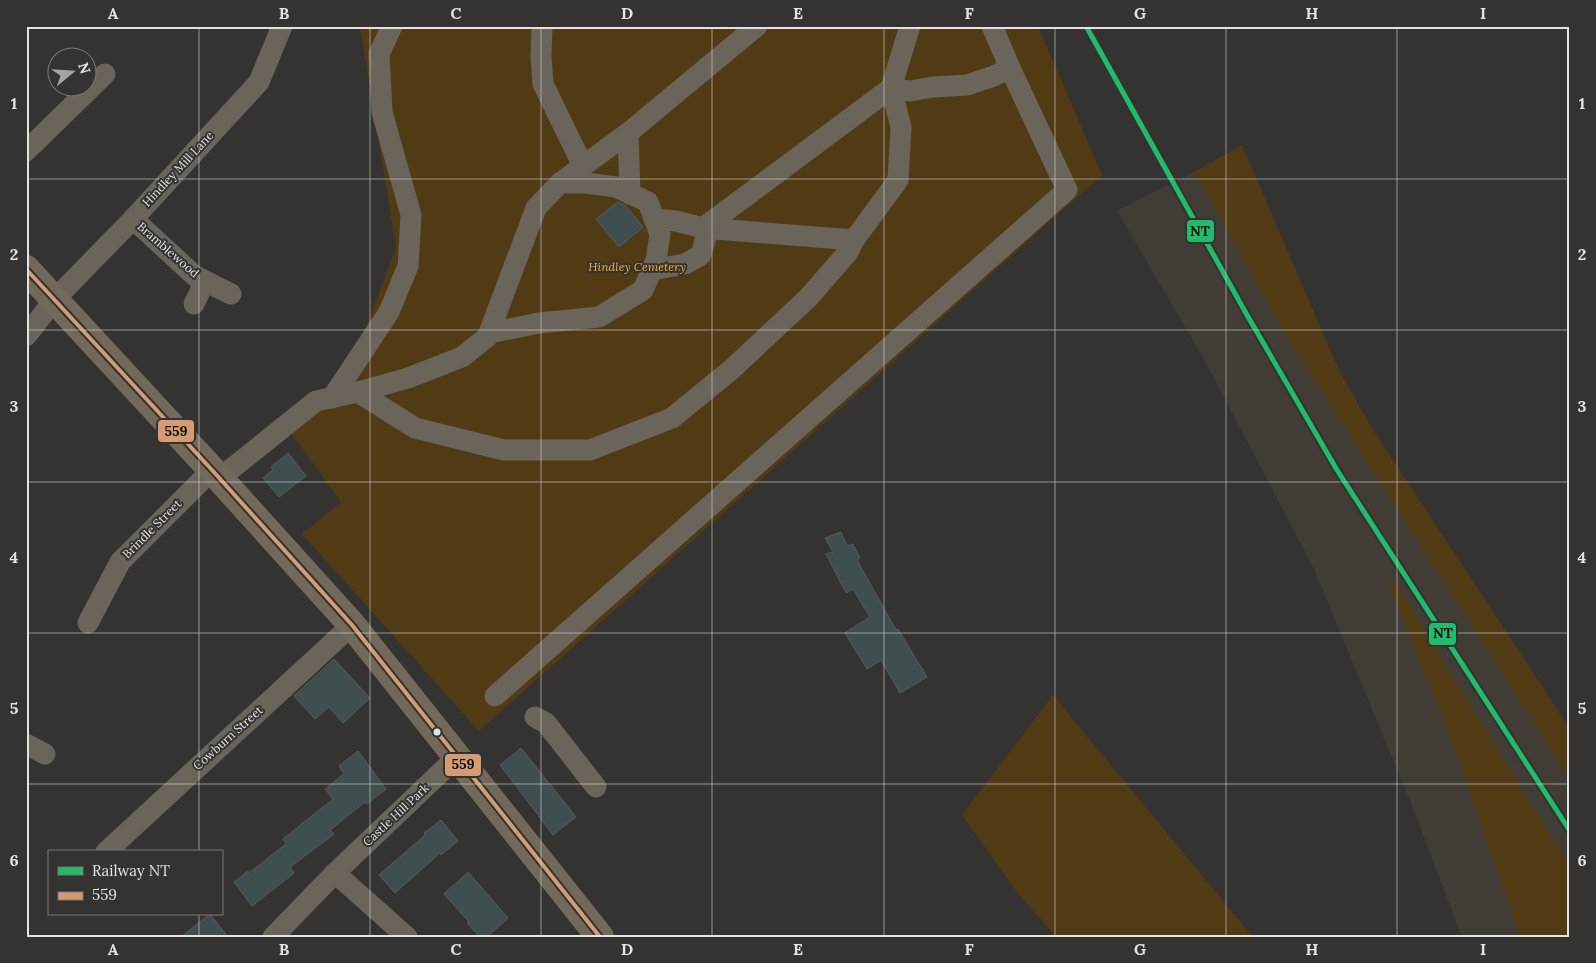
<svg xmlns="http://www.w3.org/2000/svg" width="1596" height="963" viewBox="0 0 1596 963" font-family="Lora,serif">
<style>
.built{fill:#413c36}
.green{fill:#513b15}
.building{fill:#3f4f50;stroke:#5a5a5a}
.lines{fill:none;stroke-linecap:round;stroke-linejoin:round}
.minor{stroke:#6a645a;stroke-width:21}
.highway{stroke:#72695b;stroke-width:28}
.bus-1-casing{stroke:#353331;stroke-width:8}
.bus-1{stroke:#d39c74;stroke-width:4}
.rail-1-casing{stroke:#353331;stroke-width:9}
.rail-1{stroke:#20bc6c;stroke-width:5}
.grid{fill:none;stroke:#e4e3e1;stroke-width:1;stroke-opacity:0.55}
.bus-dot{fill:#e4e3e1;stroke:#353331;stroke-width:2}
.labels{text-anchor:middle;stroke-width:4;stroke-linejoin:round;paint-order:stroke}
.street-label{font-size:12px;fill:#e4e3e1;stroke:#353331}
.park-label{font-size:12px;font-style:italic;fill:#f8af2c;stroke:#353331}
.line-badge{stroke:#353331;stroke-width:2}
.pale-badge-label{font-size:14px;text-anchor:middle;font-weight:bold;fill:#111}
.neatline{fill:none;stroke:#e4e3e1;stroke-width:2}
.grid-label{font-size:16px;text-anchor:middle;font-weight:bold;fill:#e4e3e1}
</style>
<rect width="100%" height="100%" fill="#343332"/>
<polygon class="built" points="1242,145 1337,366 1370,425 1570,729 1570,937 1462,937 1410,801 1313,567 1205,361 1117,211 1194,172"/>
<g class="green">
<polygon points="360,26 1038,26 1102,175 479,731 302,534 341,502 288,429 316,401 359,346 396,247"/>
<polygon points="1242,145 1337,366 1370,425 1570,729 1570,779 1291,344 1194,172"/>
<polygon points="1395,582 1570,867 1570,937 1520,937 1454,746 1389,585"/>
<polygon points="1053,695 1253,937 1056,937 1016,891 962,815"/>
</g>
<g class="building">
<polygon points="618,202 626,206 643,227 619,247 596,219"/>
<polygon points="288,453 306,476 279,497 263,478 273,470 271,467"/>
<polygon points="841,532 847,546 853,544 860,558 857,560 896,630 898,629 927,677 900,693 881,660 867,669 845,633 870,617 853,589 846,593 826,554 833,552 825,538"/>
<polygon points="334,659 370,698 343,723 329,707 315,719 294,696"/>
<polygon points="521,748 576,817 553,835 500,765"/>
<polygon points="358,751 386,789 367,804 365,802 330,830 334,834 290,867 294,873 252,906 234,882 248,871 249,873 286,844 283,839 333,799 325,789 344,774 339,766"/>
<polygon points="441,820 458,841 441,855 440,853 395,893 379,875 425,835 424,833"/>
<polygon points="468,872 508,918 487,937 480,937 467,923 469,922 444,894"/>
<polygon points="210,914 228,937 181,937"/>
</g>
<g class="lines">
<g class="minor">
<polyline points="542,26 541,57 543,84 583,166"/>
<polyline points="910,26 891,88 910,91 933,87 967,85 994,76 1010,68 992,26"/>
<polyline points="628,133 630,194"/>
<polyline points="26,151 105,74"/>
<polyline points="560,183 628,133 757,26"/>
<polyline points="133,219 195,276 231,294"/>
<polyline points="652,270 685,264 701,255 706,237 703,228 854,240"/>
<polyline points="194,304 205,281"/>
<polyline points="26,336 55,299 133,219 259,82 282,26"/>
<polyline points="358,392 415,428 504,450 590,450 672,418 732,369 808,298 848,252 854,240 898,180 901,127 891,88 703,228 676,221 654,219"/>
<polyline points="332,398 389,312 408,266 411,215 382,112 379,54 392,26"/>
<polyline points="220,478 316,401 358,392 408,378 462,357 487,337 489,333 536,208 560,183 586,183 616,187 648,202 660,234 656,260 643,290 599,317 539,323 489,333"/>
<polyline points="88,623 120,562 212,470"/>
<polyline points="495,696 1067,190 1010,68"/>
<polyline points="535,717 546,723 596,787"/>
<polyline points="26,744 45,754"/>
<polyline points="106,852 352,625"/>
<polyline points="335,873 407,937"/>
<polyline points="273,937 335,873 457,757"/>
</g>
<polyline class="highway" points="26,269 212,470 352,625 600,937"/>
<defs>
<polyline id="bus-1" points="26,269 212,470 352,625 600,937"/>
</defs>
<use href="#bus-1" class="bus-1-casing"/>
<use href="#bus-1" class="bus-1"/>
<defs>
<polyline id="rail-1" points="1086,26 1247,315 1337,470 1570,831"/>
</defs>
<use href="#rail-1" class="rail-1-casing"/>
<use href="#rail-1" class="rail-1"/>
</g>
<path class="grid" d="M199 26V852M370 26V937M541 26V937M712 26V937M884 26V937M1055 26V937M1226 26V937M1397 26V937M26 179H1570M26 330H1570M26 482H1570M26 633H1570M26 784H1570M199 914V937"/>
<circle class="bus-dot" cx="437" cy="732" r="4.5"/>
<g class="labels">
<g class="street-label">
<text transform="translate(178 169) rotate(-47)" y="4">Hindley Mill Lane</text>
<text transform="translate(168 250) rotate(41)" y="4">Bramblewood</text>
<text transform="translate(152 529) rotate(-45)" y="4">Brindle Street</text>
<text transform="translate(228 738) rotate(-42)" y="4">Cowburn Street</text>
<text transform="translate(396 815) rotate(-43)" y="4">Castle Hill Park</text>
</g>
<g class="park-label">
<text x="637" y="271">Hindley Cemetery</text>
</g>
</g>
<g class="line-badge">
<rect x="1186" y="219" width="29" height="24" rx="5" fill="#20bc6c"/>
<rect x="157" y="419" width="38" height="24" rx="5" fill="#d39c74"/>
<rect x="1428" y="622" width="29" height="24" rx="5" fill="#20bc6c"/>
<rect x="444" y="753" width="38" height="24" rx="5" fill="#d39c74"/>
</g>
<g class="pale-badge-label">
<text x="1200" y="236">NT</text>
<text x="176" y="436">559</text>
<text x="1443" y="638">NT</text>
<text x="463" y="769">559</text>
</g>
<rect width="1596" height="963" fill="none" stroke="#353331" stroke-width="55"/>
<rect x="48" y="850" width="175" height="65" fill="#353331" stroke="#7b7977"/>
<rect x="58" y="867" width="25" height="8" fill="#20bc6c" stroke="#7b7977"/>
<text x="92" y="876" font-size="15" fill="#e4e3e1">Railway NT</text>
<rect x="58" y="892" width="25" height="8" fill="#d39c74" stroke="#7b7977"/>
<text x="92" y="900" font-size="15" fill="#e4e3e1">559</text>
<g transform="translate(72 72) rotate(72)"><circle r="24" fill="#353331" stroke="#7b7977"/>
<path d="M0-4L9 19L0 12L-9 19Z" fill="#a6a5a4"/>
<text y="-8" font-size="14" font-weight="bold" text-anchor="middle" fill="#e4e3e1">N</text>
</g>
<rect x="28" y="28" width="1540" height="908" class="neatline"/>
<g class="grid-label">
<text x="113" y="19">A</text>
<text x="284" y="19">B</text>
<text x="456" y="19">C</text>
<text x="627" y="19">D</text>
<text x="798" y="19">E</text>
<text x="969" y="19">F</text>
<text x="1140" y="19">G</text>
<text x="1312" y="19">H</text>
<text x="1483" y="19">I</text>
<text x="14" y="109">1</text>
<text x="1582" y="109">1</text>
<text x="14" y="260">2</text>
<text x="1582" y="260">2</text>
<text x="14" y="412">3</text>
<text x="1582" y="412">3</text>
<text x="14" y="563">4</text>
<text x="1582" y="563">4</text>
<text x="14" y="714">5</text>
<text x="1582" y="714">5</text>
<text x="14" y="866">6</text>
<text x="1582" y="866">6</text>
<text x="113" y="955">A</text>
<text x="284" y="955">B</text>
<text x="456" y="955">C</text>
<text x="627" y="955">D</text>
<text x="798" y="955">E</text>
<text x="969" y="955">F</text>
<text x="1140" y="955">G</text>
<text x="1312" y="955">H</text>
<text x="1483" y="955">I</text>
</g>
</svg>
